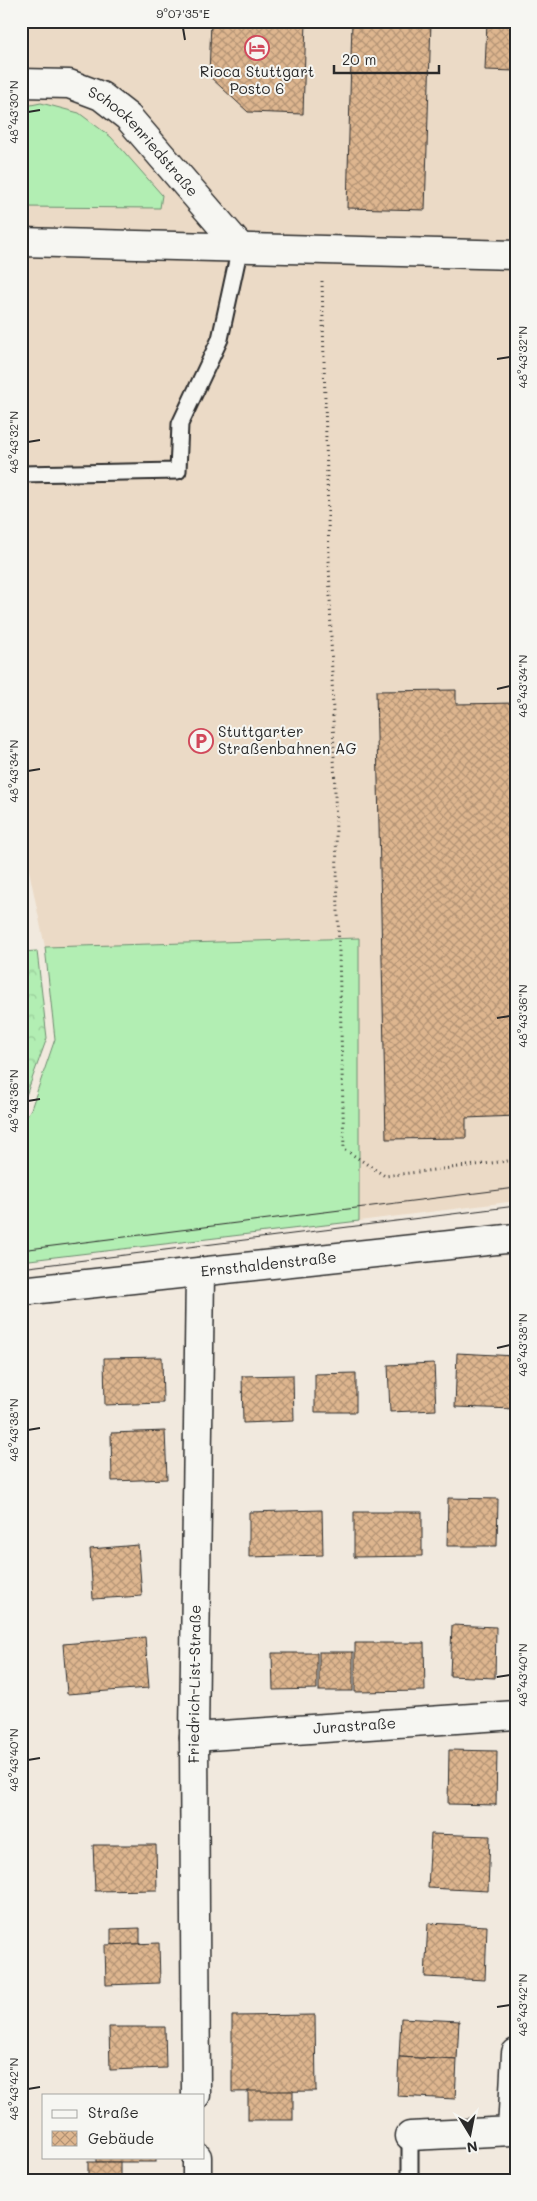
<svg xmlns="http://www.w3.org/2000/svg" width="537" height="2201" viewBox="0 0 537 2201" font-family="Mali,sans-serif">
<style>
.built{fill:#ebdac6}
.grass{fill:#b2eeb3;stroke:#6e8c6f}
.forest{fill:url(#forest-crowns);stroke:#6e8c6f}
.building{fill:url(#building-cross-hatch);stroke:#2b2b2b}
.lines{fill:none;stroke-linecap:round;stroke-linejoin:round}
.lane-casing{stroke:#2b2b2b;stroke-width:19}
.street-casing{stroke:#2b2b2b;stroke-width:31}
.path{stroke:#2b2b2b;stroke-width:3;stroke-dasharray:1 4;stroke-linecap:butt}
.lane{stroke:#f6f6f2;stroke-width:15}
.street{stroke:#f6f6f2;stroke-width:28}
.tram{stroke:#2b2b2b;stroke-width:1}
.ticks{fill:none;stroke:#2b2b2b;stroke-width:2}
.labels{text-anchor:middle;stroke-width:4;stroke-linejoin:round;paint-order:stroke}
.poi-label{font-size:15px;fill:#2b2b2b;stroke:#f6f6f2}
.street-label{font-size:15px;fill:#2b2b2b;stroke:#f6f6f2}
.neatline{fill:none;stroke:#2b2b2b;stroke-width:2}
.ticks-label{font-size:12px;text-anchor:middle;fill:#2b2b2b}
</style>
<defs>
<pattern id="forest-crowns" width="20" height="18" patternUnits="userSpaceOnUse" patternTransform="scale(1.25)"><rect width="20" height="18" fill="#b2eeb3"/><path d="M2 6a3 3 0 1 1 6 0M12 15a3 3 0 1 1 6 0" fill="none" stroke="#99cc9a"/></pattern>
<pattern id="building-cross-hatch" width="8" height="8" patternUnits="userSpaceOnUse" patternTransform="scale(1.25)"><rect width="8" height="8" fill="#deb68f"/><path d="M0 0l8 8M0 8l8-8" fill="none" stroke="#b49475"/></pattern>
</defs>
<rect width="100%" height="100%" fill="#f1e9de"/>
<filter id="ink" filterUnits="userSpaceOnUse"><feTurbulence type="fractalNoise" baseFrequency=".02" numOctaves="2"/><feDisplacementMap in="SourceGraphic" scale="10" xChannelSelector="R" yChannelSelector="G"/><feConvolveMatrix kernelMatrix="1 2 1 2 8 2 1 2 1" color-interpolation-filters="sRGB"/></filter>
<g filter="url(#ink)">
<polygon class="built" points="21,21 516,21 516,1201 359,1221 358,938 45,947 21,832"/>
<g class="grass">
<polygon points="41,103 79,113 111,137 162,195 160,208 21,207 21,107"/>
<polygon points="359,938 359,1221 21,1261 21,1124 31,1109 55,1039 45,947"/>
</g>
<polygon class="forest" points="37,951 47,1038 21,1109 21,952"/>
<g class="building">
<polygon points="211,21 306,21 303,114 248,112 209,76"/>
<polygon points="352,21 431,21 425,210 347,208"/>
<polygon points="487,21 516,21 516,71 485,70"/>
<polygon points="456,690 456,704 516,703 516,1116 466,1118 466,1138 386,1139 376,691"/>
<polygon points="457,1353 516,1356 516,1409 455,1407"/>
<polygon points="162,1357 163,1403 105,1405 104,1358"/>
<polygon points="434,1363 436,1410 390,1412 388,1365"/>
<polygon points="356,1373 356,1412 315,1412 315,1374"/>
<polygon points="293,1375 294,1421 243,1423 242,1376"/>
<polygon points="165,1431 167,1479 112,1481 111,1433"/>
<polygon points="448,1498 498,1499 497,1546 447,1546"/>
<polygon points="322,1510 323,1555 249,1557 249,1512"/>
<polygon points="354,1512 422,1512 422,1556 354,1557"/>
<polygon points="138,1545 142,1596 93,1599 90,1549"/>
<polygon points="452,1625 496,1627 495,1678 450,1676"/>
<polygon points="145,1637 149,1688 67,1694 63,1644"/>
<polygon points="355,1643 424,1643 425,1691 355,1692"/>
<rect x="319" y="1652" width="34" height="39"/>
<polygon points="272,1653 317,1653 317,1689 273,1690"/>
<polygon points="449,1750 497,1751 496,1805 448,1804"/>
<polygon points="431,1834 490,1836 488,1891 428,1888"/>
<polygon points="93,1845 156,1845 157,1890 95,1891"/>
<polygon points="428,1923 487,1926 485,1980 425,1977"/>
<polygon points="140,1928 140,1944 111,1945 111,1929"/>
<polygon points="159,1943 160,1983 106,1985 105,1945"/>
<polygon points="315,2015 316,2091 232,2092 232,2016"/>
<polygon points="401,2018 459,2021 457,2060 399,2057"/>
<polygon points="109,2027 165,2027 166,2068 110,2070"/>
<polygon points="399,2057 457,2060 455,2099 397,2096"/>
<rect x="248" y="2091" width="45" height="29"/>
<rect x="96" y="2157" width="60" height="5"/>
<rect x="88" y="2162" width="32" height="18"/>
<polygon points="278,2177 278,2180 228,2180 228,2179"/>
</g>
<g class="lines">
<defs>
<g id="lane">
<polyline points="21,474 178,471 180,424 220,339 240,247"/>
<polyline points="410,2180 410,2136"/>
</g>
<g id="street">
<path id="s1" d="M21 83 69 84 101 96 128 117 240 247"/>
<polyline points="21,242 516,255"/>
<path id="s2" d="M21 1291 516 1238"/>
<path id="s3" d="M194 1737 516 1715"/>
<path id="s4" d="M196 2095 194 1737 200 1272"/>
<polyline points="410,2136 512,2131 516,2053"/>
<polyline points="197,2157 197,2180"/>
</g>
</defs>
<use href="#lane" class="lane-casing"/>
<use href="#street" class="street-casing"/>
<polyline class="path" points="322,281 344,1149 385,1176 516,1160"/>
<use href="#lane" class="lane"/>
<use href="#street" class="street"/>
<g class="tram">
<polyline points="21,1250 516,1188"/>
<polyline points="21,1268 516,1206"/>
</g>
</g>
</g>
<path class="ticks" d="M183 28 185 40M28 112 40 110M497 359 510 357M28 442 40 440M497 689 510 686M28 771 40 769M497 1018 510 1016M28 1101 40 1099M497 1348 510 1345M28 1430 40 1428M497 1677 510 1675M28 1760 40 1758M497 2007 510 2005M28 2089 40 2087"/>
<defs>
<symbol id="hotel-ring" viewBox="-11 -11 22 22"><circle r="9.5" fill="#f6f6f2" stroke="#d1495b" stroke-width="1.5"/><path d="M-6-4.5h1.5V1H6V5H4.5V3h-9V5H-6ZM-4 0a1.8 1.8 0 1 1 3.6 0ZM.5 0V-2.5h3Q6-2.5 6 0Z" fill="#d1495b"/></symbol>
<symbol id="parking-ring" viewBox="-11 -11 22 22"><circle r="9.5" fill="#f6f6f2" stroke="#d1495b" stroke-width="1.5"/><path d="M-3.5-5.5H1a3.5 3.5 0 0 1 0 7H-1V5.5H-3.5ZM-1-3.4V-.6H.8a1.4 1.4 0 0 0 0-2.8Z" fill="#d1495b"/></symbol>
</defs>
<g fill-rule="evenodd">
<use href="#hotel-ring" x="243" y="34" width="28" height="28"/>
<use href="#parking-ring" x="187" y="727" width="28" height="28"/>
</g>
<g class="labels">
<g class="poi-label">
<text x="257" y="77">Rioca Stuttgart<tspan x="257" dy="17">Posto 6</tspan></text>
<text x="218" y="737" text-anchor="start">Stuttgarter<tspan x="218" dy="17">Straßenbahnen AG</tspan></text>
</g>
<g class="street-label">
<text dy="5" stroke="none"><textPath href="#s1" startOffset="144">Schockenriedstraße</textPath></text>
<text dy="5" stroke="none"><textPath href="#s2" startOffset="249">Ernsthaldenstraße</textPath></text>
<text dy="5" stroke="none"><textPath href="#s4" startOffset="411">Friedrich-List-Straße</textPath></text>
<text dy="5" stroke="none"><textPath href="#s3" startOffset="161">Jurastraße</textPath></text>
</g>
</g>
<rect width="537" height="2201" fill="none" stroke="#f6f6f2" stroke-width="55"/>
<rect x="42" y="2094" width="162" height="65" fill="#f6f6f2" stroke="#a5a5a2"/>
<rect x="52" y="2110" width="25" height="8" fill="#f6f6f2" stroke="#a5a5a2"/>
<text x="88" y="2118" font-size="15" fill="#2b2b2b">Straße</text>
<rect x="52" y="2131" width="25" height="15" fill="url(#building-cross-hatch)" stroke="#a5a5a2"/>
<text x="88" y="2144" font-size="15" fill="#2b2b2b">Gebäude</text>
<g transform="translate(470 2134) rotate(170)" stroke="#f6f6f2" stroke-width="4" paint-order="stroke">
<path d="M0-4L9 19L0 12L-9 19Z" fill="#2b2b2b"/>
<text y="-8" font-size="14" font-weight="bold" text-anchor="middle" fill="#2b2b2b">N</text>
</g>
<path d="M334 65v8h105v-8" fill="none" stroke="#2b2b2b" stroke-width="2.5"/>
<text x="342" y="65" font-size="15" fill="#2b2b2b" stroke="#f6f6f2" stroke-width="4" paint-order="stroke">20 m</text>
<rect x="28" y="28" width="482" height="2146" class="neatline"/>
<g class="ticks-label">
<text x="183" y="18">9°07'35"E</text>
<text transform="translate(14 112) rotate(-90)" y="4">48°43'30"N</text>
<text transform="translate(523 357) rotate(-90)" y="4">48°43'32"N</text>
<text transform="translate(14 442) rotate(-90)" y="4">48°43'32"N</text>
<text transform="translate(523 686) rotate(-90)" y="4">48°43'34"N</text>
<text transform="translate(14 771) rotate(-90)" y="4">48°43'34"N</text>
<text transform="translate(523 1016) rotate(-90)" y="4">48°43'36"N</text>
<text transform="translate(14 1101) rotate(-90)" y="4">48°43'36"N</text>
<text transform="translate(523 1345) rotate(-90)" y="4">48°43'38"N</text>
<text transform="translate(14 1430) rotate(-90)" y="4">48°43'38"N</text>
<text transform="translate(523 1675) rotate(-90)" y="4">48°43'40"N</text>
<text transform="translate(14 1760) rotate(-90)" y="4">48°43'40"N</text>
<text transform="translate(523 2005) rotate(-90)" y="4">48°43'42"N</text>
<text transform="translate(14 2089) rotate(-90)" y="4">48°43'42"N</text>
</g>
</svg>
